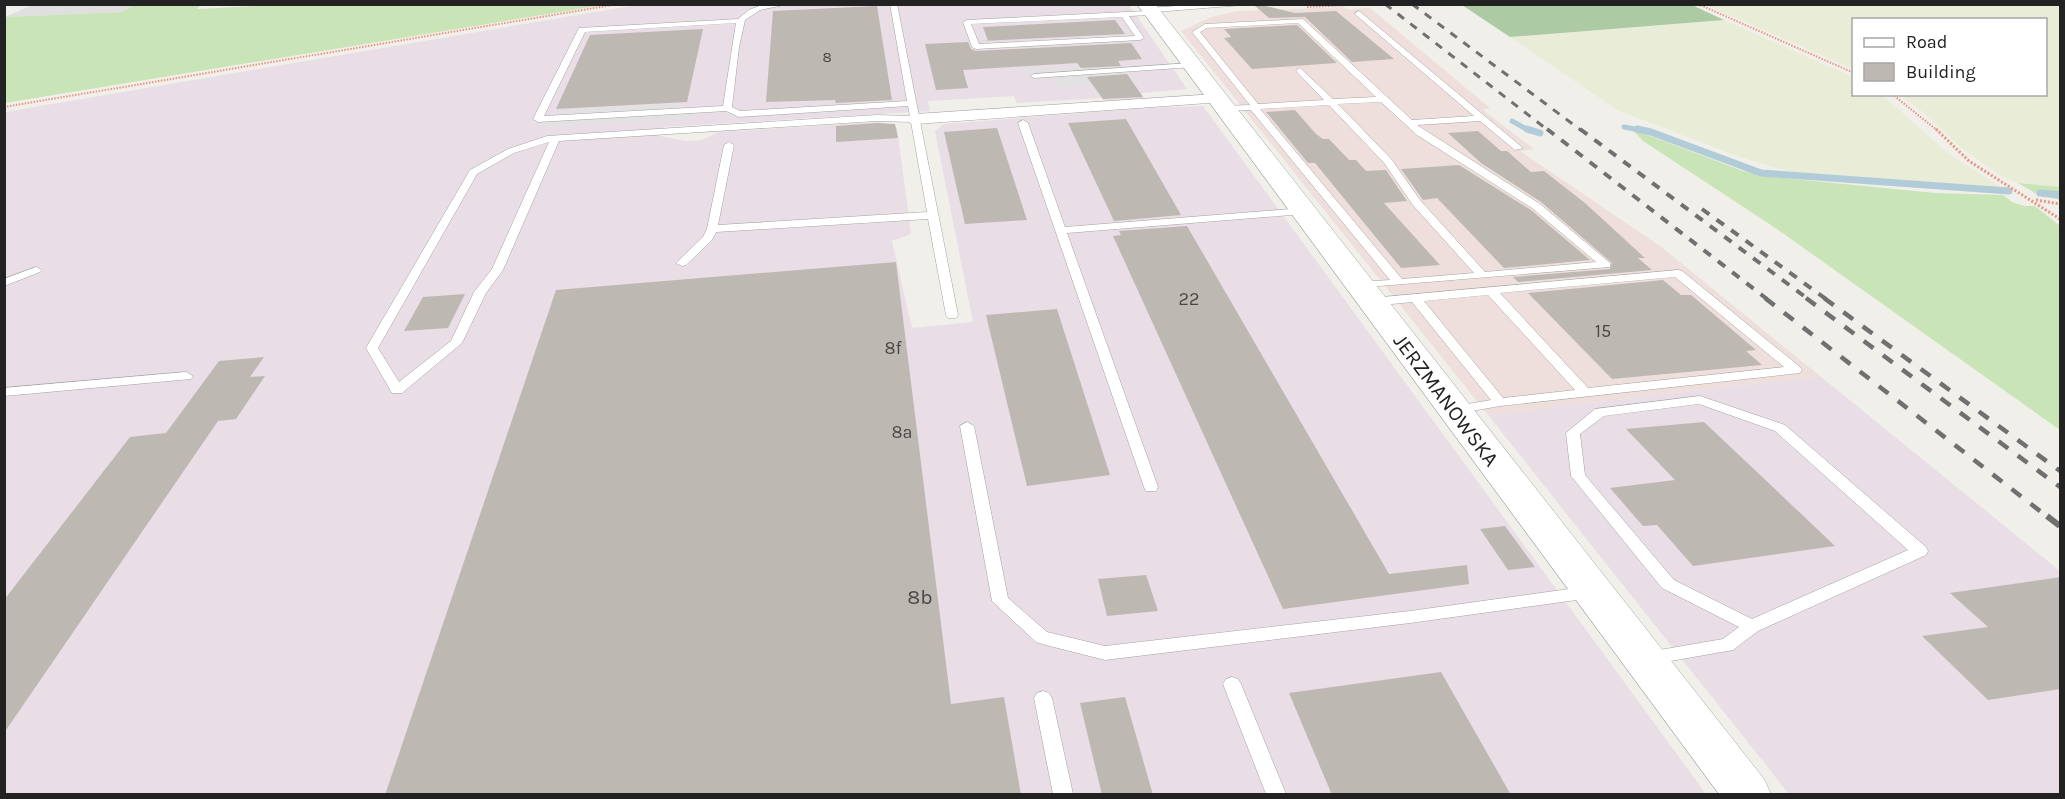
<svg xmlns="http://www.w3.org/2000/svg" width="2065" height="799" viewBox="0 0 2065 799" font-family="Karla,sans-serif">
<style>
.residential{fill:#e0dfdf}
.commercial{fill:#efdfdc}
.industrial{fill:#e9dde6}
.farmland{fill:#e9edd8}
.grass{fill:#c9e4b7}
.forest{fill:#accba4}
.parking{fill:#e2e2e2}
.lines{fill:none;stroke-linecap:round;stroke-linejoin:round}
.stream-far1{stroke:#b1ccd8;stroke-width:5}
.stream{stroke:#b1ccd8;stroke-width:7}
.building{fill:#beb8b3}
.service-casing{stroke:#a3a3a3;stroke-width:1}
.minor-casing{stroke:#a3a3a3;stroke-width:1}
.tertiary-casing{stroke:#a3a3a3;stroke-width:1}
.path-far1{stroke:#e99783;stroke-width:2;stroke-dasharray:1.5 1.5;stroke-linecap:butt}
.path{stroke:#e99783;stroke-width:3;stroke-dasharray:2 2;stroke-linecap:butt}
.service{fill:#fff;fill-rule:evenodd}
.minor{fill:#fff;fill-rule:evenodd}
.tertiary{fill:#fff;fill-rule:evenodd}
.rail-far3{stroke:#707070;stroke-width:3;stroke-dasharray:8 8;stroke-linecap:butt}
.rail-far2{stroke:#707070;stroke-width:4;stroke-dasharray:9 9;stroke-linecap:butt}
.rail-far1{stroke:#707070;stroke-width:4.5;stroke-dasharray:12 12;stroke-linecap:butt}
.rail{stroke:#707070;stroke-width:6;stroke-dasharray:16 16;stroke-linecap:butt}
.labels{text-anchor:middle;stroke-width:5;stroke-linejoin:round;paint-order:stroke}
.far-number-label{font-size:15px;fill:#494846}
.number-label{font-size:18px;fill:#494846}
.street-label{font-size:21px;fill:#222;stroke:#fff}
.near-number-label{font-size:21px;fill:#494846}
</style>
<rect width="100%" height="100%" fill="#f1efea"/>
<polygon class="residential" points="32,5 135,5 123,12 5,17"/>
<polygon class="commercial" points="1344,7 1347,9 1370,8 1490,108 1483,110 1534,149 1520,151 1660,246 1820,376 1488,415 1181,31 1211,17 1238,11"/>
<g class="industrial">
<polygon points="643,4 1129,5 1187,89 1141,93 1144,98 1104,101 1102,98 1017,103 1014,96 928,101 930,111 663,127 660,136 686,141 701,140 719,132 878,122 897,128 911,234 892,241 912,328 973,322 935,131 944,124 1146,108 1203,106 1706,794 5,794 5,112"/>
<polygon points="1820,376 2060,571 2060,794 1789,794 1488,415"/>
</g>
<g class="farmland">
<polygon points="1706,5 2060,5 2060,187 2018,183 2002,177 1960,147 1924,113 1900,95 2046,94 2046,20 1854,20 1853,69"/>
<polygon points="1724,20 1853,77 1854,94 1882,95 1949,154 2001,187 1797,173 1779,169 1734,155 1617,110 1510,37"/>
</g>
<g class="grass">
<polygon points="135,4 201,5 197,9 299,4 603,5 5,103 5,17 123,12"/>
<polygon points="1632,129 1743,171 1772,177 1935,193 2003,195 2012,202 2024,206 2035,206 2060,226 2060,430 1774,227 1643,141"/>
<polygon points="2018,183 2060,187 2060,200 2038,195"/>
</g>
<polygon class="forest" points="1462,5 1692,5 1724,20 1510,37"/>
<g class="parking">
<polygon points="1105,65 1108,69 1129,68 1137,82 1057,87 1051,73 1025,74 1023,70"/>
<polygon points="679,103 678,109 561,116 563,110"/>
<polygon points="692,113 691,118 543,127 545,122"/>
</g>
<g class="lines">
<g class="stream-far1">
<polyline points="1512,121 1530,131"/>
<polyline points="1624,127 1645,131"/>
</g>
<g class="stream">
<polyline points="1527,129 1540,133"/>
<polyline points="1637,129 1651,132 1761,173 2009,191"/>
<polyline points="2040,193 2060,195"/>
</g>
</g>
<g class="building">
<polygon points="1257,4 1295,13 1336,11 1394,59 1352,62 1305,17 1269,18 1255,6"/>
<polygon points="877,6 892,100 836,103 835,100 766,102 773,11"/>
<polygon points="1115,20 1125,34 980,41 988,41 983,27"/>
<polygon points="1297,25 1337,63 1252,69 1224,38 1231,37 1224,29"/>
<polygon points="703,29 687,102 556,109 590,35"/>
<polygon points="968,42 971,49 976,51 1131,43 1142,59 1118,61 1121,66 1081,68 1077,63 963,70 968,88 936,90 925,44"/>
<polygon points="1127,74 1143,97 1103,99 1087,77"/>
<polygon points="1295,110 1316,134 1323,139 1329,139 1349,160 1356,160 1366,171 1386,170 1407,201 1384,203 1440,265 1401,268 1315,163 1308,163 1266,112"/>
<polygon points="1126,119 1181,215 1114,221 1068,123"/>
<polygon points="877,123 895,124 898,138 836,142 836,126"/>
<polygon points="997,128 1027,220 965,224 944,132"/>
<polygon points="1478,131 1501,151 1507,151 1531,172 1544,171 1585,203 1645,258 1638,258 1652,270 1518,282 1513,277 1610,269 1612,263 1541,202 1481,163 1448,133"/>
<polygon points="1459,165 1531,210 1590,260 1504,268 1437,198 1423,200 1401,169"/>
<polygon points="1187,226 1389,574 1467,565 1469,584 1283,609 1113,236 1121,235 1119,231"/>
<polygon points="896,262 951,704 1004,697 1021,795 385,795 556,290"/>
<polygon points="1663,280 1681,295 1691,295 1756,350 1746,351 1762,365 1612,379 1528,293"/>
<polygon points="465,294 448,328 404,331 423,297"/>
<polygon points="1057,309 1110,475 1027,486 986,315"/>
<polygon points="264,357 250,377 265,376 236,419 218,421 4,733 4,600 130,437 166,433 219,361"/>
<polygon points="1704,422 1757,472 1835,546 1693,566 1657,525 1643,526 1610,488 1675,480 1626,429"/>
<polygon points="1505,526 1535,567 1508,570 1480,529"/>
<polygon points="1146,575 1158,611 1107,616 1098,579"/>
<polygon points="2061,577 2061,689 1988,700 1922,636 1988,627 1950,593"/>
<polygon points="1441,672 1511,795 1332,795 1289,693"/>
<polygon points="1125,697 1153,795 1102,795 1080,703"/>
</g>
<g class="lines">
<defs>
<g id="service">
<path d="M764 4H789L760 10 745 20 739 47 732 107 740 111 907 101 890 4H897L958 315 956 318H948L946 315 928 219 716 232 712 240 686 265 682 266 676 263 703 237 707 229 724 145 729 142 734 145 718 225 927 212 911 122 877 121 559 141 503 270 486 293 462 343 402 393H392L366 348 470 170 508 149 547 136 877 115 910 116 908 106 739 117 726 111 538 122 533 119 579 28 738 19 749 10ZM736 23 723 106 544 116 585 32ZM549 142 492 269 474 292 451 341 399 382 378 348 477 174 514 153Z"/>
<path d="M1206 4H1255L1155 12 1152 15 1129 16 1144 38 1140 40 976 49 972 47 963 22 967 20 1146 11 1149 8ZM1122 17 1135 36 979 44 971 24Z"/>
<path d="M1359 11 1523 148 1515 150 1480 121 1417 125 1540 204 1610 263V267L1355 288 1353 286 1355 284 1359 282 1390 280 1251 110 1221 111 1220 109 1224 106 1250 105 1192 32 1205 24 1303 19 1412 120 1474 116 1356 15 1355 13ZM1298 23 1376 97 1333 99 1300 68 1296 70 1297 72 1324 100 1258 104 1200 32 1207 28ZM1381 102 1417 135 1532 208 1596 262 1485 272 1420 200 1392 160 1338 104ZM1329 105 1385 164 1412 204 1474 273 1402 279 1260 109Z"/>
<polygon points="1190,63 1194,65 1193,67 1034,78 1030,76 1034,74"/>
<polygon points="1023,120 1028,123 1065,227 1303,208 1308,211 1303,214 1067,233 1158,487 1156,491 1146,491 1144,487 1018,123"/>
<polygon points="36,267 42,270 40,272 4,286 4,279"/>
<path d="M1678 270 1682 271 1800 367 1802 370 1800 373 1500 406 1455 414 1448 410 1450 407 1491 400 1412 302 1372 306 1366 302 1372 298ZM1675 277 1784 367 1588 388 1500 293ZM1488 295 1575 390 1503 398 1424 301Z"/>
<polygon points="186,372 193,376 191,379 4,396 4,388"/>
<path d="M1700 396 1785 425 1926 547 1928 551 1926 555 1758 631 1733 650 1648 665 1642 663 1639 658 1642 653 1723 639 1739 627 1662 588 1571 476 1566 433 1595 409ZM1699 404 1775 431 1908 550 1752 619 1674 580 1585 475 1580 434 1604 416Z"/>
<polygon points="967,422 974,426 1008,598 1047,632 1105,646 1410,611 1591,586 1597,588 1599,592 1597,596 1591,598 1410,623 1105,660 1042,644 1036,642 992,601 960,426"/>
<polygon points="1232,677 1238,679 1241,684 1286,794 1266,794 1223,684 1226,679"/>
<polygon points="1043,691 1049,693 1052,698 1073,794 1053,794 1034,698 1037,693"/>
</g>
<polygon id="minor" points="1216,94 1222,96 1224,99 1222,102 916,124 910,123 907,119 910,115 916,114"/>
<polygon id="tertiary" points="1137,4 1155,4 1764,779 1771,794 1719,794"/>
</defs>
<use href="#service" class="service-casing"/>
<use href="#minor" class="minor-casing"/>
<use href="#tertiary" class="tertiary-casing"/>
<g class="path-far1">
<polyline points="1698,4 1854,73"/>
<polyline points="1307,7 1347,5"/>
<polyline points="1892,94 1938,131"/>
<polyline points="4,107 618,4"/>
</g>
<g class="path">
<polyline points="1936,129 1969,161 2060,219"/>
<polyline points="2036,200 2060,204"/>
</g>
<use href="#service" class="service"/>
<use href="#minor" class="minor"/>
<use href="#tertiary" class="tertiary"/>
<g class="rail-far3">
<polyline points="1385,4 1549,131"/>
<polyline points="1412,4 1582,131"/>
</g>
<g class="rail-far2">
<polyline points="1547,129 1767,299"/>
<polyline points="1580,129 1808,299"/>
<polyline points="1702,209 1826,299"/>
</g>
<g class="rail-far1">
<polyline points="1765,298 2049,518"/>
<polyline points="1806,298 2060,487"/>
<polyline points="1824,298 2060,471"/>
</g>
<polyline class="rail" points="2047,516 2060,526"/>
</g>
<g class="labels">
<g class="far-number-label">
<text x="827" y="62">8</text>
</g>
<g class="number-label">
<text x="1189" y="305">22</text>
<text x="1603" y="337">15</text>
<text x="893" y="354">8f</text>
<text x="902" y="438">8a</text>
</g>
<g class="street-label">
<text transform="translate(1446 400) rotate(53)" y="7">JERZMANOWSKA</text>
</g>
<g class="near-number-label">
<text x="920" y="604">8b</text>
</g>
</g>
<rect width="2065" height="799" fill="none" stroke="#222222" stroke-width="12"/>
<rect x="1852" y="18" width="195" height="78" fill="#ffffff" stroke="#a7a7a7" stroke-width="1.5"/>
<rect x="1864" y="38" width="30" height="9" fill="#ffffff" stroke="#a7a7a7" stroke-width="1.5"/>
<text x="1906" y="48" font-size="18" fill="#222222">Road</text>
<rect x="1864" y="63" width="30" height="18" fill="#beb8b3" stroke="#a7a7a7" stroke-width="1.5"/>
<text x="1906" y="78" font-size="18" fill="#222222">Building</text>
</svg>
